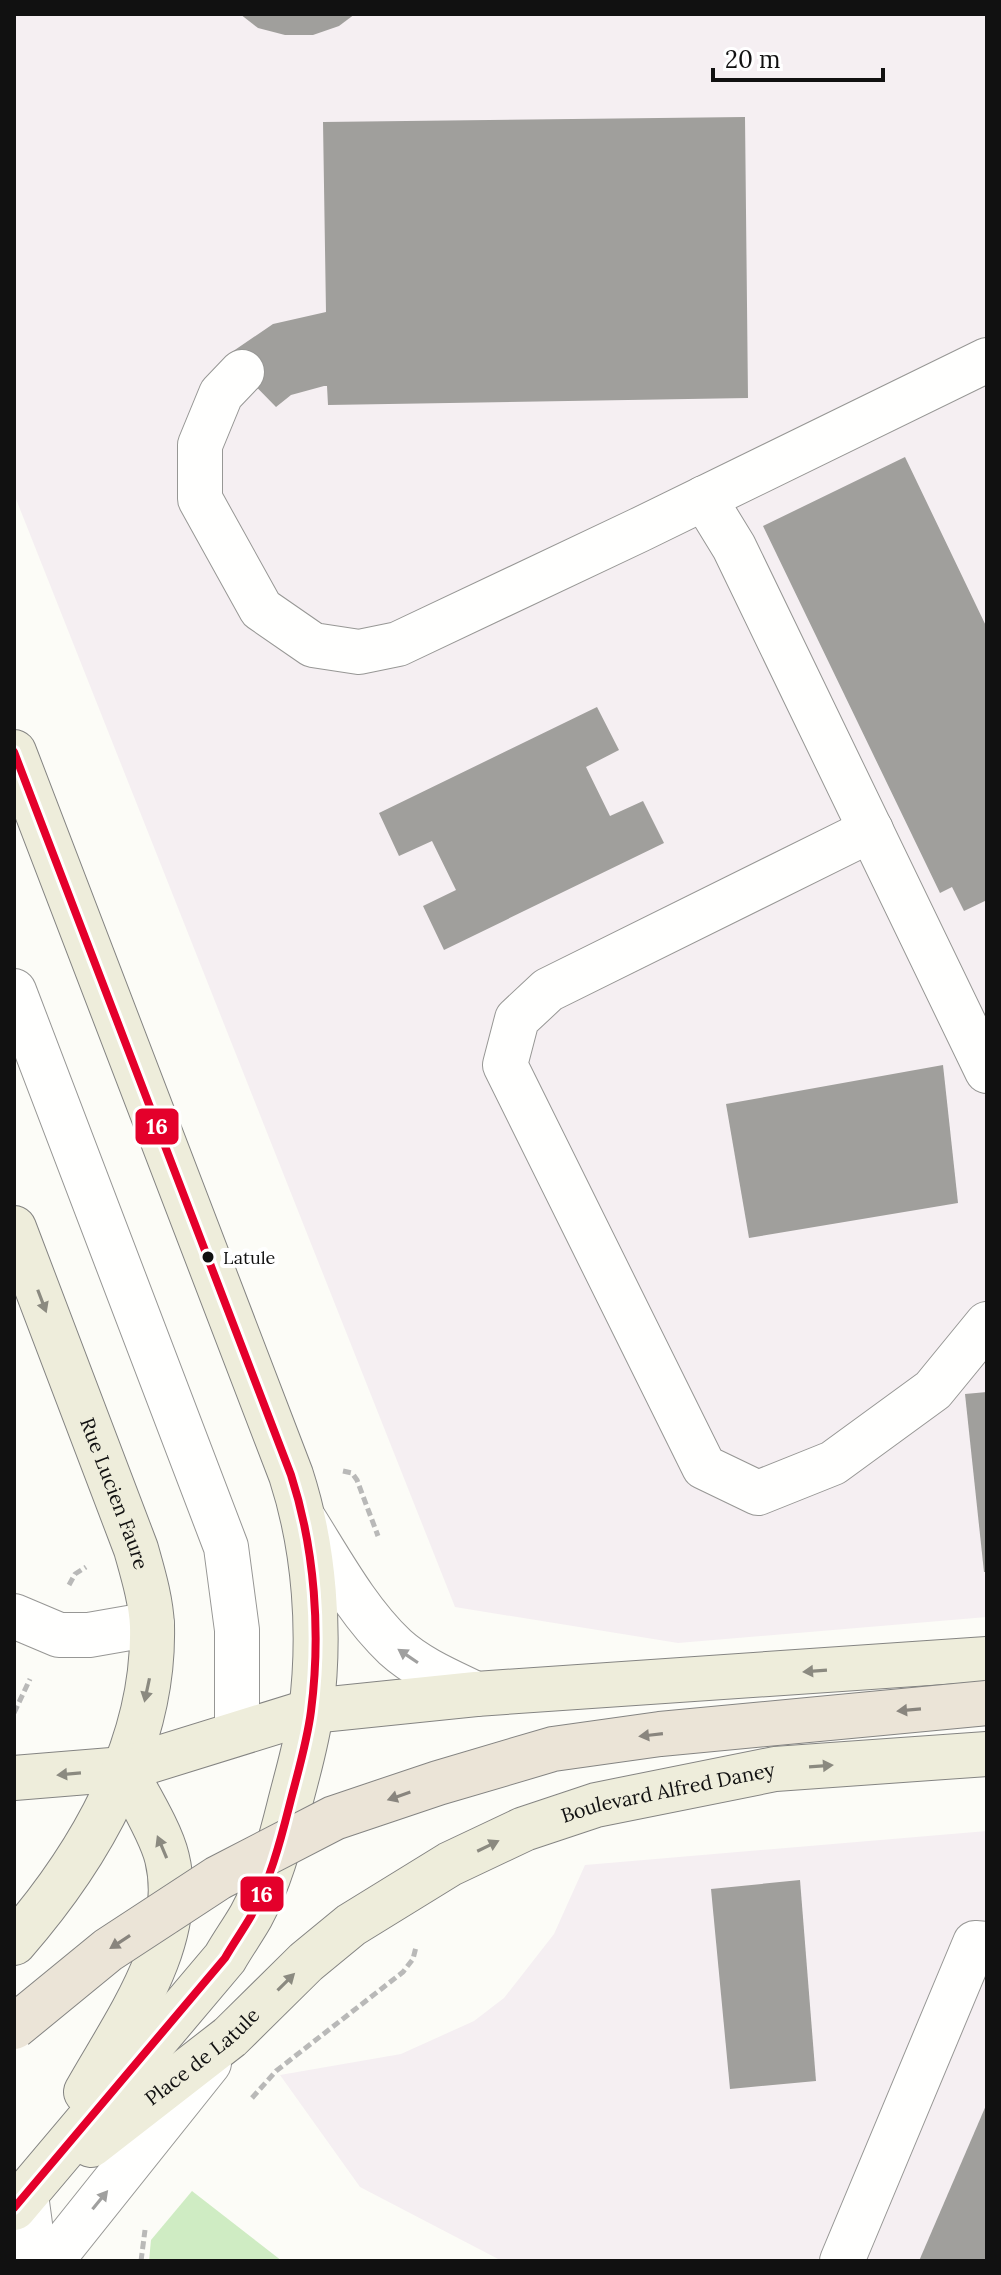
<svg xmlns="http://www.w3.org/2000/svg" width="1001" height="2275" viewBox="0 0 1001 2275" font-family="Lora,serif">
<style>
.industrial{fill:#f5eff2}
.forest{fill:#cfecc3}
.building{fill:#a09f9c}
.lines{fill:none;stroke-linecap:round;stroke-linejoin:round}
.minor-casing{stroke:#979795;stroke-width:46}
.major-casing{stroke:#848482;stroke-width:46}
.path{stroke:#b9b9b8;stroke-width:5;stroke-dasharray:8 4;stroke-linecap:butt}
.minor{stroke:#fffffe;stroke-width:44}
.major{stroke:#eeeddb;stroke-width:44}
.highway-bridge-casing{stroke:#848482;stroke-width:46;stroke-linecap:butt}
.highway-bridge{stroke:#ebe4d7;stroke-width:44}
.bus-1-casing{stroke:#fff;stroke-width:14}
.bus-1{stroke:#e4002b;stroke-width:8}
.oneway{fill:#8b8a80}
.oneway2{fill:#a0a09f}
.oneway3{fill:#89857e}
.bus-dot{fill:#111;stroke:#fff;stroke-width:3}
.labels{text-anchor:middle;stroke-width:8;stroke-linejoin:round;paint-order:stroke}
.bus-label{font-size:18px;fill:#111;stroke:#fff;text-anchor:start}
.street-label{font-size:20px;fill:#111;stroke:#fff}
.line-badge{stroke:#fff;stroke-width:3}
.badge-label{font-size:22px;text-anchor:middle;font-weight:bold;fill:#fff}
</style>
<rect width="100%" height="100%" fill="#fcfcf7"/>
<g class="industrial">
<polygon points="14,14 987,14 987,1617 678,1643 455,1607 14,494"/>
<polygon points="987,1831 987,2261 502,2261 360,2187 280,2075 401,2054 474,2021 504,1998 554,1934 585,1865"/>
</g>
<polygon class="forest" points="192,2191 282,2261 149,2261 151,2240"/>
<g class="building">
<polygon points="240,14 355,14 339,26 313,35 285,35 258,28"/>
<polygon points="745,117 748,398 328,405 327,386 324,386 291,395 276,407 226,356 273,324 326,312 323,122"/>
<polygon points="905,457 987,628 987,900 964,911 952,887 940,893 763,526"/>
<polygon points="597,707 619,750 586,767 610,816 643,801 664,843 444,950 423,906 456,890 432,841 399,856 379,813"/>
<polygon points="943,1065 958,1203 749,1238 726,1104"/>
<polygon points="987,1392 987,1572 984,1572 965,1394"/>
<polygon points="800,1880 816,2081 730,2089 711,1889"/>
<polygon points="987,2103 987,2261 919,2261"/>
</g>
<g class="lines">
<defs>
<g id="minor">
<polyline points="242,372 221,394 200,445 200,499 261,609 313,645 359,652 398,644 639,530 987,360"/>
<polyline points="704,498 734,547 987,1071"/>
<polyline points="871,830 548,990 517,1019 505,1065 704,1467 758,1493 833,1463 933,1390 987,1324"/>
<polyline points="14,991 226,1547 237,1630 237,1732"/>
<path d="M305 1521C332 1564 358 1612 395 1647 418 1668 449 1681 476 1694"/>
<polyline points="14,1616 59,1635 89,1635 152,1624"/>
<polyline points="26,2195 35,2261"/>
<polyline points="51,2261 209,2063"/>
<polyline points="842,2261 975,1943 987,1944"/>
</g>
<g id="major">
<path d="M14 752 291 1475C315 1549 321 1634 311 1711 307 1743 297 1775 289 1807 280 1843 269 1883 251 1916 243 1930 233 1944 225 1958L14 2208"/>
<path id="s1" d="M14 1228 136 1549C143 1574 151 1600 152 1626 155 1744 90 1856 14 1943"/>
<polyline points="14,1778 124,1769 311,1711 476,1694 987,1659"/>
<path d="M86 2092C124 2024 187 1940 167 1858 161 1832 137 1794 124 1769"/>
<path id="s2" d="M91 2145 230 2037 306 1962 351 1925 450 1864 524 1829 596 1805 775 1769 987 1754"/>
</g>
</defs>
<use href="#minor" class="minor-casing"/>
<use href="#major" class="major-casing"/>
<g class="path">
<polyline points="343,1471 352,1473 357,1480 378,1536"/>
<polyline points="69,1585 75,1574 86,1567"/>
<polyline points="14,1713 30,1679"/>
<polyline points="252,2098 276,2071 403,1972 413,1959 416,1947"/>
<polyline points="141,2261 145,2230"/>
</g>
<use href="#minor" class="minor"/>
<use href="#major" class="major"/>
<defs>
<polyline id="highway-bridge" points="14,2027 108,1950 218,1878 334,1818 438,1783 553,1749 660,1734 987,1703"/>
</defs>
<use href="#highway-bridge" class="highway-bridge-casing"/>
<use href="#highway-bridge" class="highway-bridge"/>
<defs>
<path id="bus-1" d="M14 752 291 1475C315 1549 321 1634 311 1711 307 1743 297 1775 289 1807 280 1843 269 1883 251 1916 243 1930 233 1944 225 1958L14 2208"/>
</defs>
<use href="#bus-1" class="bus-1-casing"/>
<use href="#bus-1" class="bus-1"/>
</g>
<defs><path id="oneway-solid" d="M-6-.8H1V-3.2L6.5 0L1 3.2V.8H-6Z" transform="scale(2)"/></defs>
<g class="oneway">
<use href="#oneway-solid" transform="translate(42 1301) rotate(69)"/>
<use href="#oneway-solid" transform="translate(815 1671) rotate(176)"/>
<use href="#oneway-solid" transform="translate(147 1690) rotate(102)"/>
<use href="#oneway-solid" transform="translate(821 1766) rotate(-4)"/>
<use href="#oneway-solid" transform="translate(69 1774) rotate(175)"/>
<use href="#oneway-solid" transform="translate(488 1846) rotate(-26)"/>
<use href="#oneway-solid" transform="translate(162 1847) rotate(-113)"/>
<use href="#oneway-solid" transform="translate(286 1982) rotate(-45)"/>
</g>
<g class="oneway2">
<use href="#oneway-solid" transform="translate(408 1656) rotate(-146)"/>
<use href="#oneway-solid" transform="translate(100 2200) rotate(-51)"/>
</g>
<g class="oneway3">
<use href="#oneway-solid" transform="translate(909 1710) rotate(175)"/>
<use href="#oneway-solid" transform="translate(651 1735) rotate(173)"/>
<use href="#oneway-solid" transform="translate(399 1796) rotate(161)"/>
<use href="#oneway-solid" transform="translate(120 1942) rotate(147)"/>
</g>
<circle class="bus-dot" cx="208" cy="1257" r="7"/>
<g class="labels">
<g class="bus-label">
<text x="223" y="1264">Latule</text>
</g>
<g class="street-label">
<text dy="7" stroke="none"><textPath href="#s1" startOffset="284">Rue Lucien Faure</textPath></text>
<text dy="7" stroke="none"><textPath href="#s2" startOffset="688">Boulevard Alfred Daney</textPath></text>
<text dy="7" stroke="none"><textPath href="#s2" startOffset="142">Place de Latule</textPath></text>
</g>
</g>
<g class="line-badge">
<rect x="134" y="1107" width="46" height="39" rx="8" fill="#e4002b"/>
<rect x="239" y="1875" width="46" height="38" rx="8" fill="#e4002b"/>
</g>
<g class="badge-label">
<text x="157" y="1134">16</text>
<text x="262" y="1902">16</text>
</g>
<rect width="1001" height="2275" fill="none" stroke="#111111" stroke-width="32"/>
<path d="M713 68v12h170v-12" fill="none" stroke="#111111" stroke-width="4"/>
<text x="725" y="68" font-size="24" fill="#111111" stroke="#ffffff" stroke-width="6" paint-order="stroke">20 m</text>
</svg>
